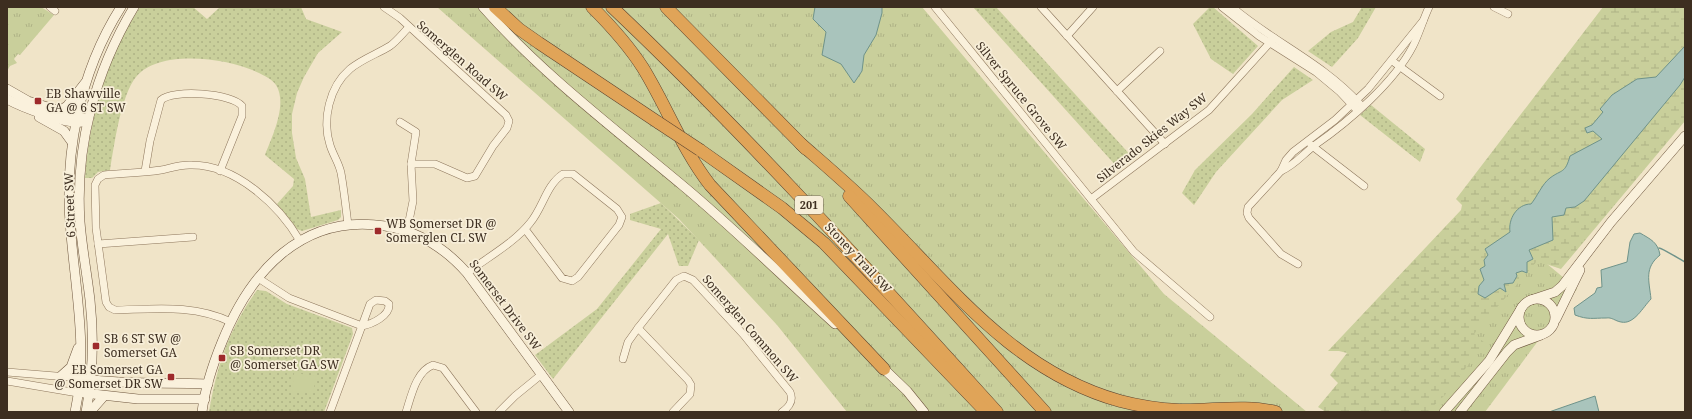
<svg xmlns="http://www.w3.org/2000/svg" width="1692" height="419" viewBox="0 0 1692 419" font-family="'Noto Serif',serif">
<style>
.grass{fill:url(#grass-tufts)}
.wetland{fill:url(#wetland-marsh)}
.park{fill:url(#park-dots)}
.pitch{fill:#c9cf9b}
.water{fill:#a9c4bc;stroke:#6f938a}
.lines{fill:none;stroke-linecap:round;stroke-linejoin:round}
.stream{stroke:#6f938a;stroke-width:1.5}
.street-casing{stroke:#8d765c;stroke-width:8}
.secondary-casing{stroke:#6f573f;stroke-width:10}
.highway-casing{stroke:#5b4430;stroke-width:13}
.street{stroke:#faf1dc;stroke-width:7}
.secondary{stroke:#faf1dc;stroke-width:9}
.highway{stroke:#e0a458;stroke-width:12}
.highway-bridge-casing{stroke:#5b4430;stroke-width:13;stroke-linecap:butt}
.highway-bridge{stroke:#e0a458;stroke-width:12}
.poi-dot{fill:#9e2a2b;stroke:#f7eed8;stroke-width:1.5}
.labels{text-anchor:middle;stroke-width:3.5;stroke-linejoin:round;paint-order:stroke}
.shield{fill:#f7eed8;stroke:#756857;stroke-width:1}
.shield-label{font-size:11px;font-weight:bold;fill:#3d2e20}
.street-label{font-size:12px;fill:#3d2e20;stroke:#f7eed8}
.poi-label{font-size:12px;fill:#3d2e20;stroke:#f7eed8;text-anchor:start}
</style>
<defs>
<pattern id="grass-tufts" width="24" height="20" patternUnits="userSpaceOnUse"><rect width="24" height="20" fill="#c9cf9b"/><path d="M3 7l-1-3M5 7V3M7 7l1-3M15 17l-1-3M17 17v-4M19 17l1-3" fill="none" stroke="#aeb285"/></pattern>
<pattern id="wetland-marsh" width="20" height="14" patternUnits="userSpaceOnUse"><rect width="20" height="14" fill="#c9cf9b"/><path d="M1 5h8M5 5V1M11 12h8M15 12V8" fill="none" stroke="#aeb285"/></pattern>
<pattern id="park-dots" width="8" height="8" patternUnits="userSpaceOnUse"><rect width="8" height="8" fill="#c9cf9b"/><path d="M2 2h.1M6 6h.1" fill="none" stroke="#aeb285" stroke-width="1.8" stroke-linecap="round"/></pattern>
</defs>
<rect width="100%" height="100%" fill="#f0e4c8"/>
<g class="grass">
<polygon points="7,7 41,7 54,15 20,55 18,54 14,59 17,63 10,66 7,71"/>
<polygon points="437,7 922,7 1164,294 1307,412 847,412 777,325 679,219"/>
<polygon points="1489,215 1577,289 1485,412 1323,412"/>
</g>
<polygon class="wetland" points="1603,7 1685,7 1685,121 1561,269 1537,261 1474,334 1485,343 1445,395 1427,412 1326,412 1318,407 1338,383 1330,375 1347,353 1339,351 1328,351 1461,210 1462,205 1456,199"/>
<g class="park">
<path d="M140 7H193L207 19 220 7H301L306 19 342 32 318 53 304 77 297 93 292 114V133L296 158 305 179 311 217 341 210V217L338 220 302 231 297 229 277 204 293 186 294 179 265 155C272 137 288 104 276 85 273 80 265 76 259 73 230 58 159 48 136 77 121 95 114 146 110 170L98 172 92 178H85C89 119 107 57 140 7Z"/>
<polygon points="973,7 996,7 1133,158 1118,168"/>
<polygon points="1210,7 1213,7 1258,46 1233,74 1211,59 1193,24"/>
<polygon points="1362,7 1376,7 1358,38 1332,67 1308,51 1331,32 1353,22"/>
<polygon points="1294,67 1313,80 1282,100 1216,172 1194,205 1182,193 1195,170 1252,114"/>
<polygon points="1371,105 1425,149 1420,162 1360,115"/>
<polygon points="661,203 699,240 688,266 679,266 668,234 553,379 535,355 597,309 661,229 630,220 630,214"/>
<path d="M257 290 266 291 287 304 352 328 353 334 324 412H209C217 365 229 329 257 290Z"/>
</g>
<polygon class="pitch" points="294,373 316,376 313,394 292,391"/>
<g class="water">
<polygon points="815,7 882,7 882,13 876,35 864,55 862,71 854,83 841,64 822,55 826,32 813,19"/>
<path d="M1685 46V77L1680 85 1584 201 1575 207 1566 208 1564 215 1552 217 1553 240 1529 250 1533 259 1527 262V273L1522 271 1516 273 1517 276 1513 283 1504 284 1506 292 1500 288 1485 298 1478 294 1479 286 1484 280 1480 269 1485 266 1484 260 1488 255 1485 249 1510 232C1508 219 1517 204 1531 204 1537 197 1542 184 1550 178 1562 169 1565 174 1570 156L1602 139 1593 131 1587 133 1585 128 1592 125 1603 112 1600 109 1612 95 1637 79 1656 77Z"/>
<path d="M1640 233C1650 239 1658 242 1660 255 1644 268 1649 280 1651 299 1643 307 1634 325 1621 322 1615 321 1612 317 1606 318 1593 318 1588 320 1575 315L1574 308 1595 293 1597 288 1602 287 1601 270 1627 262 1630 242 1634 234Z"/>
<polygon points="1595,396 1599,412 1549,412"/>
</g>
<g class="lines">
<path class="stream" d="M1659 248C1662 248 1681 260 1685 262"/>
<defs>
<g id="street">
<polyline points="50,7 55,11"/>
<polyline points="384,7 400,18 506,115 509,121 507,128 493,146 475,176 467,178 435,164 411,164"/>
<polyline points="935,7 1134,252 1210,317"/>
<polyline points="1041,7 1165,144"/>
<polyline points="1222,7 1259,36 1316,72 1340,92 1355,108"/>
<path d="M1232 7C1273 42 1323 63 1360 104"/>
<polyline points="1494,7 1508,14"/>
<polyline points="1067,36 1093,7"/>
<polyline points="1395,63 1440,96"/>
<polyline points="1117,91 1160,51"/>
<polyline points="400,122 416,132 411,164 413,201 407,231"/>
<polyline points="1311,145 1364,186"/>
<path d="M145 171 150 141 161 100C173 89 232 93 242 106V116L220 171"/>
<path d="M1281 171C1295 165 1303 154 1315 145 1348 122 1394 83 1413 46 1419 34 1423 20 1429 7"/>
<polyline points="1091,199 1209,110 1274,38"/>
<path d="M348 225C346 208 344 190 341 173 339 163 333 155 330 145 322 120 329 87 350 69 362 59 377 54 390 46 397 41 403 33 409 27"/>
<polyline points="98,244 193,237"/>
<polyline points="1298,264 1281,254 1249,218 1247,213 1248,207 1281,171 1286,160 1293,152 1335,120 1368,89 1423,21"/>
<path d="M467 273C488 257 514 243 530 223 543 208 546 185 563 174H573L617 209 622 217 619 225 578 277 572 281 562 278 525 229"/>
<path d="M258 278 289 298 362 326C372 324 390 316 389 304L385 301 376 300 370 304 330 412"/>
<path d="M231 322C194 304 155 309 115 310L109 307 106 302 96 228 95 185 98 179 104 175C123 173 142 173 161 170 171 168 181 164 192 165 236 165 279 205 300 241"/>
<polyline points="623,359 628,342 638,328"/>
<polyline points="7,372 80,378"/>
<polyline points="7,381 78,393"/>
<path d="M406 412C411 397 416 371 433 365L443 368 476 412"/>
<polyline points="499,412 515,396 542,374"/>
<path d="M673 412 690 394 691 385 688 380 638 328 676 280 684 276 693 280 743 334 790 392C794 401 789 407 782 412"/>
</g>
<g id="secondary">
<path d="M483 7C541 73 615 129 682 185 735 229 784 278 835 324"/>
<polyline points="7,89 28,101 83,118"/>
<path d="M7 99C21 107 68 125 82 122"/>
<polyline points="59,111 67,106 85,83"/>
<polyline points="39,117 64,131 72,142"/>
<circle cx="1537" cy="317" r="18"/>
<polyline points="1531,300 1555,292 1562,286 1611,222 1685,136"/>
<polyline points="1556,319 1580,270"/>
<polyline points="880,365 907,391 924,412"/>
<polyline points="61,376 71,367 78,348"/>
<path d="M86 379C127 385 167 382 208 384"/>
<polyline points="84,393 138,399 205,399"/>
<path d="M75 412C88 352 76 294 71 234 63 156 79 73 121 7"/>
<path d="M86 412C93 375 94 337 90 300 87 274 82 248 80 222 75 146 95 72 134 7"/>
<polyline points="90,412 104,396"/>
<path d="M202 412C205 388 213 364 222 342 250 272 302 213 385 226 418 231 445 248 467 273L569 412"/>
<polyline points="1444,412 1489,361 1522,307"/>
<polyline points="1460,412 1507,352 1514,345 1541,335"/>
</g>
<g id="highway">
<polyline points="495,7 519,29 539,43 659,123"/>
<path d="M592 7C611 26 629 46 643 68 667 107 682 149 710 185L884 369"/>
<path d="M612 7C747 135 872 274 997 412"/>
<polyline points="666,7 806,149"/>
<path d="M801 144C825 165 850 186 873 209 949 284 1012 371 1120 401 1139 406 1160 409 1179 410 1211 411 1245 404 1276 412"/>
<polyline points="700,150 782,208 824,243 986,412"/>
<polyline points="849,196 1045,412"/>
</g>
</defs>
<use href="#street" class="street-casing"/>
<use href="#secondary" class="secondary-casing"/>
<use href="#highway" class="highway-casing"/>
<use href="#street" class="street"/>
<use href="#secondary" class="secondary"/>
<use href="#highway" class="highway"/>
<defs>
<polyline id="highway-bridge" points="659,123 700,150"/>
</defs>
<use href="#highway-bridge" class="highway-bridge-casing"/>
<use href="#highway-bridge" class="highway-bridge"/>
</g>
<g class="poi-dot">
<rect x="34" y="97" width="8" height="8" rx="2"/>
<rect x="374" y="227" width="8" height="8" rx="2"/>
<rect x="92" y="342" width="8" height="8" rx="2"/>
<rect x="218" y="354" width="8" height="8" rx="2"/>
<rect x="167" y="373" width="8" height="8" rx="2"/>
</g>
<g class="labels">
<rect class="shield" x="795" y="196" width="28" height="18" rx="3"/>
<g class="shield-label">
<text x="809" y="209">201</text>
</g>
<g class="street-label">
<text transform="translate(462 61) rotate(41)" y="4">Somerglen Road SW</text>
<text transform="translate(1021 96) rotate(51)" y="4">Silver Spruce Grove SW</text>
<text transform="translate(1152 138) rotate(-38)" y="4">Silverado Skies Way SW</text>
<text transform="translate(70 205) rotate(-92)" y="4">6 Street SW</text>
<text transform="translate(858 258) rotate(47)" y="4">Stoney Trail SW</text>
<text transform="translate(505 305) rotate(53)" y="4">Somerset Drive SW</text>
<text transform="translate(750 329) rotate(49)" y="4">Somerglen Common SW</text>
</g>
<g class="poi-label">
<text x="46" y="98">EB Shawville<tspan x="46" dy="14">GA @ 6 ST SW</tspan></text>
<text x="386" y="228">WB Somerset DR @<tspan x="386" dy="14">Somerglen CL SW</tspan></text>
<text x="104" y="343">SB 6 ST SW @<tspan x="104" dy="14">Somerset GA</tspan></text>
<text x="230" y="355">SB Somerset DR<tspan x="230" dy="14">@ Somerset GA SW</tspan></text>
<text x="163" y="374" text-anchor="end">EB Somerset GA<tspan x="163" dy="14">@ Somerset DR SW</tspan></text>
</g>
</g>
<rect width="1692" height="419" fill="none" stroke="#3d2e20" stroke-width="16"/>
</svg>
